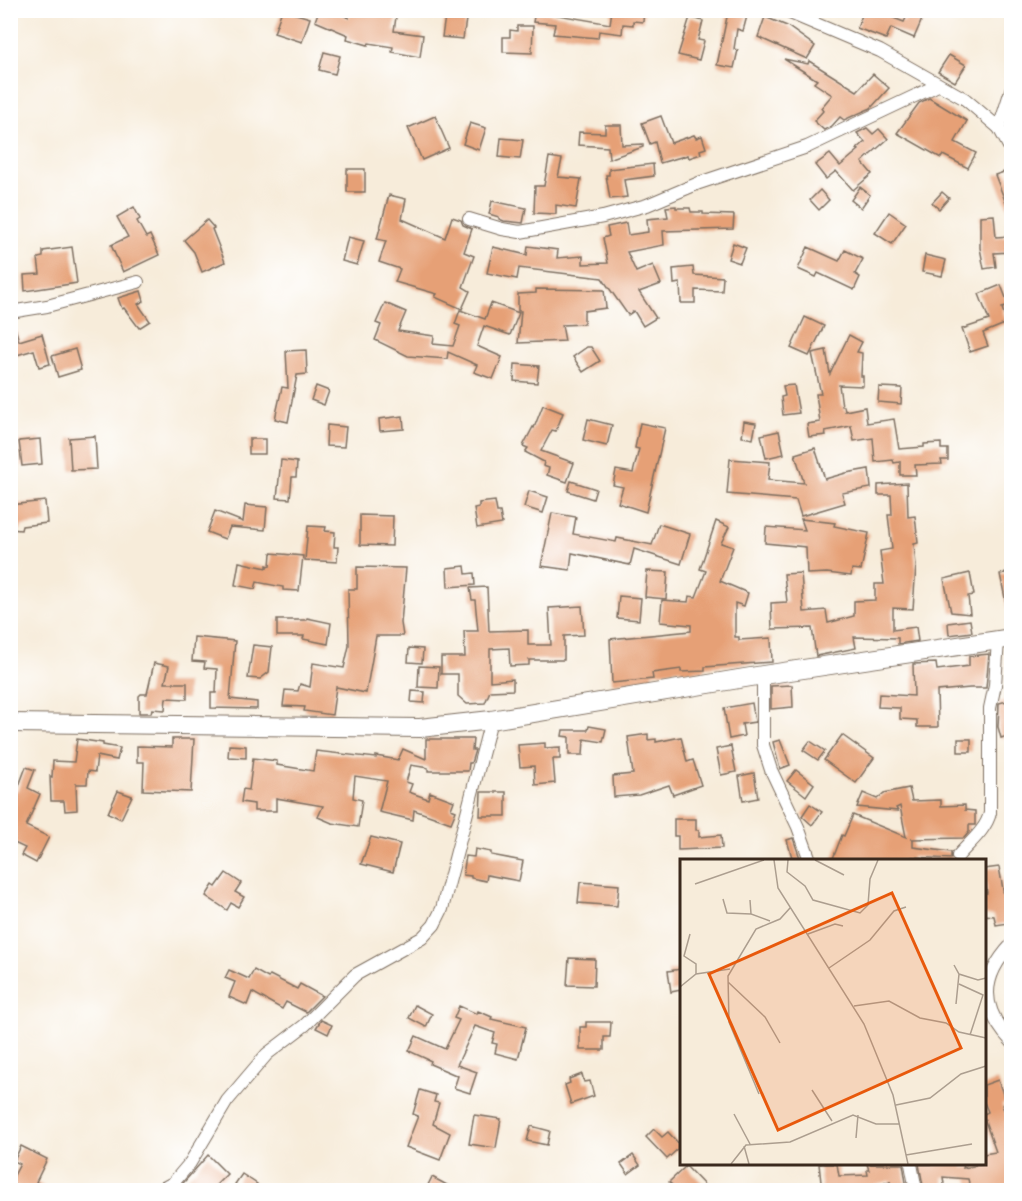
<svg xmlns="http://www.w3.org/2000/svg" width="1022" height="1201" viewBox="0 0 1022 1201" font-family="'Gentium Book Plus',serif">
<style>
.building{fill:#e6a076}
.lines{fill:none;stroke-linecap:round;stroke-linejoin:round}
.minor-casing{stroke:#7d6e60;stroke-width:14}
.secondary-casing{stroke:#7d6e60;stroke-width:20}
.minor{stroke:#fff;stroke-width:12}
.secondary{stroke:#fff;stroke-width:18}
.inset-road{fill:none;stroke:#ac9e8f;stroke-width:1.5}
.view{fill:#e8590c;fill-opacity:0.15;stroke:#e8590c;stroke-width:3}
.inset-edge{fill:none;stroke:#3b2a1e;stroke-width:3}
</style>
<rect width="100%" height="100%" fill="#fff"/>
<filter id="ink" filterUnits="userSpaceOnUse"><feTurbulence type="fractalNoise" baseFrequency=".0167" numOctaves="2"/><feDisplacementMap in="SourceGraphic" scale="12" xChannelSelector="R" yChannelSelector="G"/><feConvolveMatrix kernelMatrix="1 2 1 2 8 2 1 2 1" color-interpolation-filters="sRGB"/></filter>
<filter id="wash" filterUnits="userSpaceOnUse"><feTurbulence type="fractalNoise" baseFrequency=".008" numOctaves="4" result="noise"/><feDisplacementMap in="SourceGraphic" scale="24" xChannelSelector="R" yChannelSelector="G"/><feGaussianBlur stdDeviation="1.35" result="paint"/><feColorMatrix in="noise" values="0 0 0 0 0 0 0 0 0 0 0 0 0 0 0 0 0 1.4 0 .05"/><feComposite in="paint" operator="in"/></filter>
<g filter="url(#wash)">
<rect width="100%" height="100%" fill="#f7ecda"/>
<g id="blocks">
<g class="building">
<polygon points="282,10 310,18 302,42 274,33"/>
<polygon points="319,10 332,10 349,18 349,10 397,10 394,31 423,35 420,57 392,52 393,47 369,43 368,45 347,39 348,35 315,21"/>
<polygon points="446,10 467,13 463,39 442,37"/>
<polygon points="612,10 644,10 643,22 633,21 633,25 623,24 622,34 599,31 598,38 553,34 555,24 533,22 535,11 610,24"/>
<polygon points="864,10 884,10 883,14 904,22 910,10 926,10 914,38 891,28 886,39 857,28"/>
<polygon points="728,12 747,16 743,31 737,29 734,49 738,50 734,68 717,65"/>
<polygon points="690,17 703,21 698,40 704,41 699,60 678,55"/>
<polygon points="765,17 787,26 815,46 807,59 758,37"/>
<polygon points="517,26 533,26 532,53 503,52 503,37 510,37 510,30 517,31"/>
<polygon points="324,52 340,56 335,74 319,70"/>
<polygon points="949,55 966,65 955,82 938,72"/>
<polygon points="784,59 808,64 809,61 857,91 873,74 889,88 871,108 844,120 840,117 832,126 824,130 814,121 823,111 821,108 832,95 814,83 817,80"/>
<polygon points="929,98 967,121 955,142 976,153 968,168 943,155 941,158 897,133 919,103"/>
<polygon points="435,116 449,148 422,160 408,128"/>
<polygon points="661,116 671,143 694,135 696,138 702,136 706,148 700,150 701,154 689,158 688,155 660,163 655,142 650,144 642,123"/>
<polygon points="470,123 486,128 479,150 463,144"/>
<polygon points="605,125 621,125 622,145 643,144 643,147 609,159 608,147 578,145 579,132 605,133"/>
<polygon points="867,128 873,134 879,129 888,139 862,162 872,174 853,190 836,171 826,179 815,165 830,154 840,166 859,150 857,149 865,142 857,133"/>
<polygon points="501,138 523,140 520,159 499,157"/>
<polygon points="549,157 562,159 558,177 581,179 576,208 556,205 556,214 534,213 535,186 544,186"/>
<polygon points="653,164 654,176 624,180 627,197 610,199 606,175 609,175 609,169"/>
<rect x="347" y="169" width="18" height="23"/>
<polygon points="1007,171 1011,183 1011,216 995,175"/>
<polygon points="860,187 870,195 861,208 851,200"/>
<polygon points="820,190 829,200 819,210 810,200"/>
<polygon points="942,192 949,198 939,209 932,203"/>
<polygon points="389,195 406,199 402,219 445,238 452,217 461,220 463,225 472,229 464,252 474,256 463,287 470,291 462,309 435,297 437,294 395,282 400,269 379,262 386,241 377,239"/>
<polygon points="492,201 526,208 523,223 504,221 499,219 499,217 489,214"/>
<polygon points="676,206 676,208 690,208 691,212 703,212 703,214 734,215 733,229 663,231 664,245 627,252 636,272 653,265 661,284 639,292 656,318 643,326 634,311 628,315 602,278 519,268 517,279 487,273 493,247 527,255 528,246 558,250 557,258 583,256 583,264 608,263 603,238 609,236 607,227 626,223 628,235 648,232 647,219 668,217 666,207"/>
<polygon points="134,207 140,219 137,221 146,237 150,235 159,255 123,272 111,245 128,237 117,217"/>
<polygon points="889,212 906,224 892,244 875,233"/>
<polygon points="994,215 996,237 1010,236 1011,252 994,253 996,267 984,269 980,248 980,216"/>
<polygon points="207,220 214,228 212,229 225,262 202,272 194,252 184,240"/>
<polygon points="348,237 364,241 357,265 342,261"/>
<polygon points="733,243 746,248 740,263 728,259"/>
<polygon points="72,247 77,283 25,291 24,275 40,274 38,258 43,257 43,251"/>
<polygon points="808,247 839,261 845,250 863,259 855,274 860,277 854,290 818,273 816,277 798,269"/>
<polygon points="925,255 946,260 942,276 922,272"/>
<polygon points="693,267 694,275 723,277 722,291 695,290 695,303 681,303 680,283 674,284 673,269"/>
<polygon points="1001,285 1009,306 1002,308 1007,323 983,333 988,346 970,352 962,329 989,320 979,294"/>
<polygon points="536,289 604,290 606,308 584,311 584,324 562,325 565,341 518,343 521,311 518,311 518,294 536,293"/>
<polygon points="141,291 144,301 138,304 150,321 139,328 124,308 122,309 118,298"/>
<polygon points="385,303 406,312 398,331 434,336 433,344 453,346 460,326 455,324 460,310 485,319 491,303 519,313 510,335 484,326 477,346 502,357 493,379 474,372 477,365 448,352 447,359 408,356 375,340 381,325 376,323"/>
<polygon points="805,317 824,326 809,356 791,348"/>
<polygon points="10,321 13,321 19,341 42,334 50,364 39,367 34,350 10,357"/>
<polygon points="849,335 862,342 857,352 862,353 861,376 863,376 863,386 839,385 842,406 844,406 845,411 865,407 867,423 894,419 899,449 924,447 924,444 941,443 941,449 948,449 948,460 941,460 942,464 915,465 916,475 900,475 900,462 894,463 893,460 875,462 873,438 854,441 851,426 825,431 826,435 809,437 807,424 820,422 816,394 821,394 812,353 826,350 830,374"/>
<polygon points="587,347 591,347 600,361 583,372 573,357"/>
<polygon points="75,349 81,370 58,377 52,356"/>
<polygon points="306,350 307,374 297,375 288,422 275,419 282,387 288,388 286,351"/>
<polygon points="515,364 539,366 537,383 514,381"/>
<polygon points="794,385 799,413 783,415 781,397 785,396 783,386"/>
<polygon points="316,386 329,391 324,405 311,400"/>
<polygon points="879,387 902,388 901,404 878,402"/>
<polygon points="543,405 563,413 556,431 552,430 541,451 574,463 567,482 547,475 549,468 543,466 544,462 525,452 528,448 523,446 533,427 534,428"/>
<polygon points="403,416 404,429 380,431 379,419"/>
<polygon points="588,419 612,425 607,446 583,440"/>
<polygon points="744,421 756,423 753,439 742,437"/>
<polygon points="640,423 665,428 646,512 618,503 623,487 613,485 616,470 633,473 639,449 635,448"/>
<polygon points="327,425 346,427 344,447 326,446"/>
<polygon points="779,431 784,454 766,458 761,435"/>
<polygon points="95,436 97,469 71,470 69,438"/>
<polygon points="40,439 42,464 22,466 19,441"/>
<rect x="249" y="439" width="16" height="15"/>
<polygon points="815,448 825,479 846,473 869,469 871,488 842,493 845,503 801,516 796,500 727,494 730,459 770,462 768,480 804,483 795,454"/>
<polygon points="281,460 297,462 296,477 292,477 290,499 277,498"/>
<polygon points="571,481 596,489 593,499 568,491"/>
<polygon points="907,483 908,517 915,516 918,543 914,544 916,565 913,609 893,608 893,630 916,627 918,641 898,644 898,638 854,637 856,648 816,656 812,628 772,629 771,603 787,602 784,574 801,573 804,612 826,610 828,623 854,616 854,601 875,600 875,584 884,584 880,551 892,549 888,515 892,515 891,495 878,495 878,485"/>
<polygon points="529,491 548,497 543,513 524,507"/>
<polygon points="45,501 47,523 22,526 21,530 10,529 10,505"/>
<polygon points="495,501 497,512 500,512 502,524 477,528 474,508 479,507 479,503"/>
<polygon points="245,505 267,507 265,530 230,527 225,539 207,532 215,511 243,522"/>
<polygon points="552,513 576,517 573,534 616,542 617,538 652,545 659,524 690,534 681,564 634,549 630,565 572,553 570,570 541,566"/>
<polygon points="360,515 393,516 392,546 360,545"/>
<polygon points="801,519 835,523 834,526 869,533 861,570 852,569 851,576 827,573 807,574 806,547 765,543 766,527 805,530"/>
<polygon points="716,521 729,527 721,543 733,547 720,581 748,593 744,606 735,603 735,637 739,637 739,640 771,638 772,662 705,667 705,671 681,672 681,669 652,673 653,679 612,683 610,639 691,631 691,625 660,622 662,600 688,602 689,596 696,597 706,571 700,569"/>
<polygon points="308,526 326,527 325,531 335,532 334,547 338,547 337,562 305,560"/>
<polygon points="271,553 303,556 299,591 283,590 283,587 257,582 255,589 235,585 239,562 267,568 267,565 270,566"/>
<polygon points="465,566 466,574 474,573 475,585 448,587 447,568"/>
<polygon points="357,567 406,568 401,623 403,636 376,636 366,693 336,687 332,715 304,711 305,707 283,706 285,690 298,691 300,684 310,687 313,663 344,668 349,646 348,589 357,589"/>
<polygon points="647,571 668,572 666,599 645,597"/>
<polygon points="1011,572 1011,607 1007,608 1000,574"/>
<polygon points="970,573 974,595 968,596 970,614 951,612 944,579"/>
<polygon points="487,587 489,631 528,630 528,645 551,645 549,608 582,606 584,635 564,636 564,660 529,660 529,665 510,666 509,648 490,649 490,681 513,679 513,690 490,691 485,703 467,704 458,696 458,674 441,674 441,657 465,657 464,631 478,631 475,600 472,600 470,588"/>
<polygon points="619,596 641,598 639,620 617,618"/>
<polygon points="307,618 331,623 328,644 303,639 304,636 277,636 277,620 306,620"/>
<polygon points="970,620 972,632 949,635 948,623"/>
<polygon points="194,637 235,641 230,699 257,702 257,709 211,708 211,693 216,693 217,669 204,668 205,662 192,661"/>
<polygon points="253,645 272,647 269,672 260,679 248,678"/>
<polygon points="409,648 423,649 422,663 408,662"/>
<polygon points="989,654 986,688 970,688 937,691 938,727 917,727 917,720 900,719 900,708 878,707 879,694 914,696 913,664 936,663 937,670 969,666 969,656"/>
<polygon points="154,663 169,666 165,683 187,683 187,699 166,698 165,710 152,709 151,713 139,713 139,696 141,694 147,694"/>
<polygon points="419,666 439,667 438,688 418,687"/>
<polygon points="792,685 793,707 771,709 771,686"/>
<polygon points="412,691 425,692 424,703 411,702"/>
<polygon points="1011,700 1011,735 1001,738 998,727 999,703"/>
<polygon points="752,703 755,722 742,724 744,736 729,739 724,708"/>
<polygon points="589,726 606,729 603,742 584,739 583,755 569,755 569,737 562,736 563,730 588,730"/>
<polygon points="648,734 648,740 656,739 656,742 681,737 687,762 693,760 701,785 673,795 669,785 639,795 614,797 613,776 633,774 628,737"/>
<polygon points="842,735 874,758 856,783 824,760"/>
<polygon points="77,739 103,743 103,745 120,748 117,760 97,756 95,772 88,771 87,784 76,784 77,810 65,811 64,801 51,801 50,776 52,777 53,761 74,762"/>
<polygon points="172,739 194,739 191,792 143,790 144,762 137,762 137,746 172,747"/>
<polygon points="426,739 473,739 472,750 475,750 471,763 469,763 468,771 428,771 428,768 411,765 406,782 412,784 409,792 428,799 430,792 454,801 451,809 456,811 451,823 414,810 413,820 379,812 387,781 355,776 353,798 362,800 358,827 332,823 318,817 323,806 276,798 276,811 254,811 254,804 241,802 243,789 249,790 253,758 277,761 277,765 313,771 316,751 376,758 376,756 398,760 403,749 426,759"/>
<rect x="958" y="739" width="13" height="13"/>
<polygon points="780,740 790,765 780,769 773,742"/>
<polygon points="810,741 825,751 818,760 803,750"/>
<polygon points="545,743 545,748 560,747 560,759 553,759 555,783 535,785 534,766 520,767 518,745"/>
<polygon points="229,745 246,746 246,758 228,757"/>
<polygon points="731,746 736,772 721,775 716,749"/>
<polygon points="26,767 35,770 28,788 40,794 26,826 49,837 36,863 21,855 25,848 10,841 10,789 17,791"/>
<polygon points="796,770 814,784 806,796 787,781"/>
<polygon points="754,773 758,798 743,801 739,776"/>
<polygon points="909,788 912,801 941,800 941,806 965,805 965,810 975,811 975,825 969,825 969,832 964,838 911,839 913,839 913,847 951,852 951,859 912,857 912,861 832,861 842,835 844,836 853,815 906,837 900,806 896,808 898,811 857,807 863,793 877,799 884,793"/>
<polygon points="118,791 132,796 121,819 108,813"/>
<polygon points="481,792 506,792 506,816 480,816"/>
<polygon points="810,804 822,812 812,825 802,816"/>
<polygon points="674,819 696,819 696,830 699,830 699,837 721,835 722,848 678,850 678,836 674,836"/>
<polygon points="371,837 400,844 393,872 361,864"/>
<polygon points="793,838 801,861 793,861 787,840"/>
<polygon points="475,849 491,852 491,855 523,861 519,881 487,875 486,881 471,878 471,876 463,875 466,856 474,857"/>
<polygon points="999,867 1009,923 996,925 994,916 984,915 984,893 987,893 984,869"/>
<polygon points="226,873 241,883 235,892 244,897 238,907 231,903 227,910 206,896 213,885 216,887"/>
<polygon points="580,882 619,885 617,906 578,903"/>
<polygon points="569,958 595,959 594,986 567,985"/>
<polygon points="681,969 681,990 671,992 668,971"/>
<polygon points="229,970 249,979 254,970 268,978 270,975 297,989 300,984 322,996 306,1012 286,1002 282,1009 252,992 247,1005 229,997 235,982 225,978"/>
<polygon points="415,1005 432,1014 426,1027 409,1018"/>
<polygon points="459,1006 477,1014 478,1011 492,1017 491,1019 526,1027 518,1059 495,1053 497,1044 492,1043 495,1033 475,1026 457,1065 477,1072 470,1093 454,1088 458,1076 430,1064 431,1061 409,1051 416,1036 445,1049 459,1020 454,1018"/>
<polygon points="321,1020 332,1025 328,1034 316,1028"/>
<polygon points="586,1022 611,1022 610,1037 604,1037 604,1050 580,1050 580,1027 586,1027"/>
<polygon points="582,1074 584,1082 590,1081 594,1096 571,1104 565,1085 570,1083 569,1079"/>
<polygon points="998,1080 1006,1103 1002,1105 1009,1121 1005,1123 1011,1141 1011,1191 971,1191 968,1179 943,1177 945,1191 924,1191 919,1164 964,1164 963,1168 984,1164 984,1154 996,1152 984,1118 984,1114 988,1112 984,1102 984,1085"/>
<polygon points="420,1090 436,1095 434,1102 439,1103 433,1124 450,1133 440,1160 406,1147 418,1116 413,1114"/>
<polygon points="474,1115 501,1119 496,1148 469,1144"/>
<polygon points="531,1126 550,1131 547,1145 527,1141"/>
<polygon points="654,1129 662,1137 668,1132 681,1146 667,1159 646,1137"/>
<polygon points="21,1146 47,1159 36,1182 51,1191 26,1191 10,1183 20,1164 14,1161"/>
<polygon points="208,1155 227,1174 210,1191 176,1191"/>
<polygon points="633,1155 640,1165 628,1174 621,1164"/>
<polygon points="819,1164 837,1164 839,1176 868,1175 867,1170 869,1170 867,1164 903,1164 907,1189 892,1191 890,1181 867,1187 867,1191 822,1191"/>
<polygon points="686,1166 710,1191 678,1191 669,1182"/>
<polygon points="242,1174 257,1184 253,1191 245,1191 235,1184"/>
<polygon points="432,1177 458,1191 425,1191"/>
</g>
</g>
</g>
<g filter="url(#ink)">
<use href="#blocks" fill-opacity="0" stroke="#7d6e60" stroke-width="1.5"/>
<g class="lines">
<defs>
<g id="minor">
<polyline points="783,10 880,51 965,99 999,128 1012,152"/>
<polyline points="999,128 1012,87"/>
<polyline points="469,219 502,229 520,232 603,217 647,205 699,183 807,147 938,85"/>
<polyline points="10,312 47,306 138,282"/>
<polyline points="763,675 763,745 771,770 798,827 810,860"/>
<path d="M958 856C969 843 986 830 990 813V708L995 685 998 640"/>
<path d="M1012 944C980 978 980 1008 1012 1042"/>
<polyline points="911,1164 916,1190"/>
<polyline points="160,1190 173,1183 190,1163 227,1101 267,1054 305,1025 355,975 422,938 434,925 442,909 491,720"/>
</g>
<polyline id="secondary" points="10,723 420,728 491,720 763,675 1012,638"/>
</defs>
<use href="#minor" class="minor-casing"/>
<use href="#secondary" class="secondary-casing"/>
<use href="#minor" class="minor"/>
<use href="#secondary" class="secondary"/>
</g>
</g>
<g transform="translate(680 859)">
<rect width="306" height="306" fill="#f7ecda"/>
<path class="inset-road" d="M94 1 98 29 184 165 213 236 228 305M108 1 107 13 125 27 133 41 180 54 188 46 190 20 198 1M135 1 164 16M15 25 84 1M43 40 47 54 71 55M70 41 71 55 90 62M10 75 4 97 16 105V115M128 75 155 65 163 67M274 106 279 115 298 121 306 119M149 109 190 81 214 52 226 48M48 123 85 158 100 184M279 125 303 136 290 176M0 128 16 115 50 110M276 145 279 115M174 147 209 142 240 159 266 164 279 173 306 179M132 231 152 262M79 235 49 163 48 117 76 70 100 60 110 49M216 246 250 239 281 215 306 207M54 255 70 285M176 279 178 256M64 287 69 305M226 296 292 285M51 305 66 286 110 283 173 256 196 265H219"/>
<path class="view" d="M212 34 281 189 98 271 29 115Z"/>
<rect width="306" height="306" class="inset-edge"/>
</g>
<rect width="1022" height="1201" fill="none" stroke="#fff" stroke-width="36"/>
</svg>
